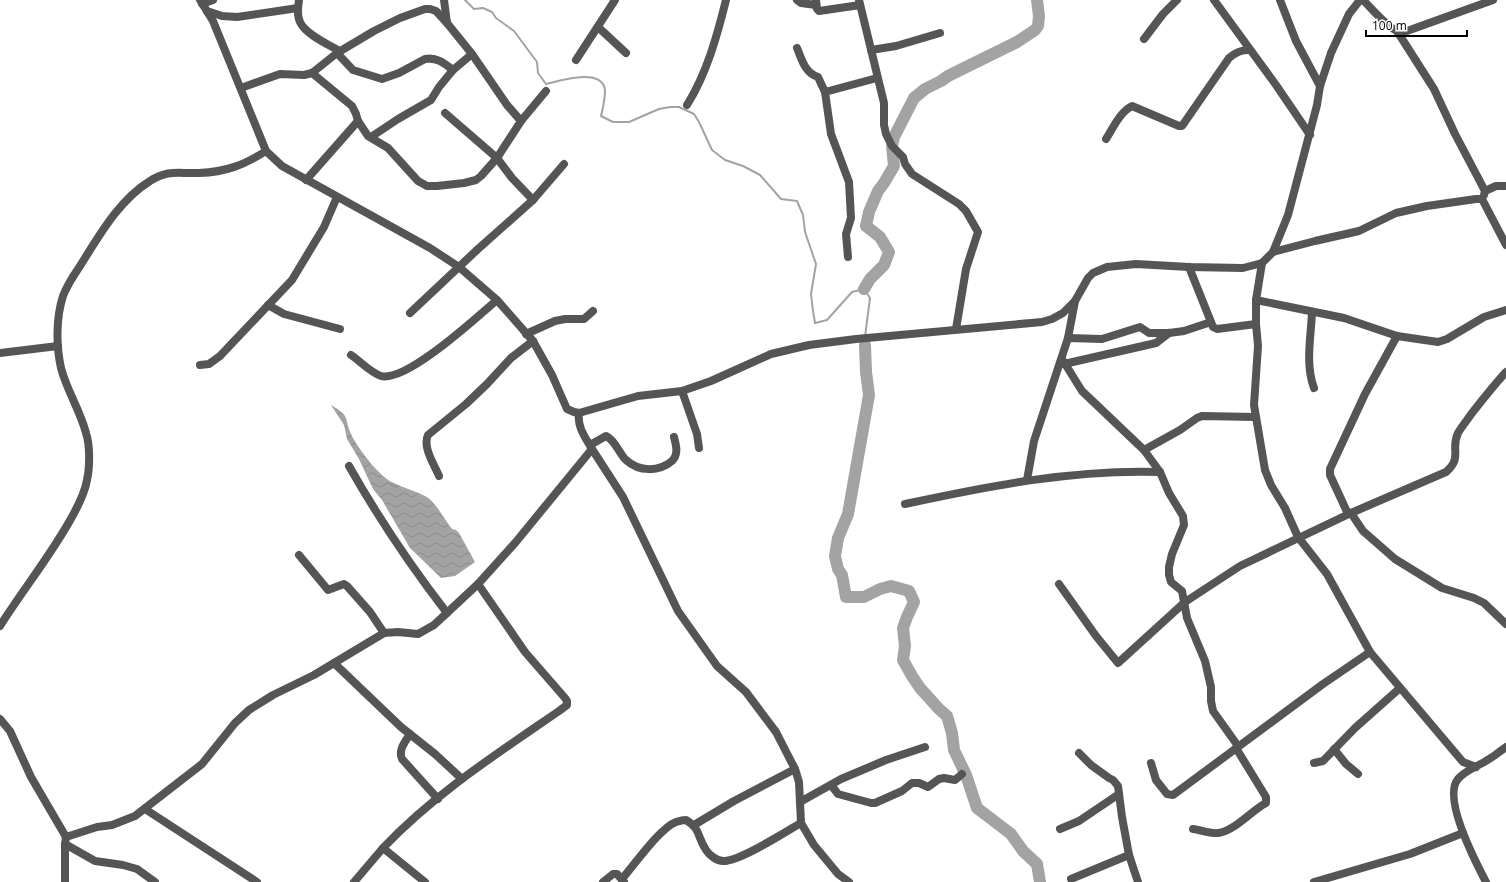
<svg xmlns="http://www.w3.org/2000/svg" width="1506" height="882" viewBox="0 0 1506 882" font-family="'Open Sans',sans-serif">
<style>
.water{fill:url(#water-waves)}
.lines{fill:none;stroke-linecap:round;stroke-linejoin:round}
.stream{stroke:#a3a3a3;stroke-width:2}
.river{stroke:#a3a3a3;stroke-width:12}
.minor{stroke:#555;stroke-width:8}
</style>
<defs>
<pattern id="water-waves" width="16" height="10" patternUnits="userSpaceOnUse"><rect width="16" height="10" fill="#a3a3a3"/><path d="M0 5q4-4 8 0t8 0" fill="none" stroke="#8b8b8b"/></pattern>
</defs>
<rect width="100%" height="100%" fill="#fff"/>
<path class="water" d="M331 405C352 417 343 418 352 436 355 443 368 460 373 466 378 471 387 481 394 483 404 488 415 491 425 496 436 502 444 519 452 529L456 530 459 533 475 562 455 576 441 578 410 548 382 500 373 489 359 459 347 439 344 425Z"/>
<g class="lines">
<path class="stream" d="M465 0 474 9 483 8 492 12 496 18 514 31 537 62 538 73 546 84C559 81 602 67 605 90 605 99 603 108 601 116L613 122H629L659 109 670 107H679L694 114 699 122 712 150 725 160 743 166 760 175 781 199 797 201 803 215 805 232 816 264 811 294 813 311 815 323 827 320 852 292 864 289 870 298 865 337"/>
<g class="river">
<polyline points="864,289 870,279 884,265 889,252 880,237 866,226 869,212 878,191 884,183 894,166 892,146 894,137 914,98 925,89 941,81 948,76 1017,42 1035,30 1038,26 1039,16 1037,0"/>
<polyline points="865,345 866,372 869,395 848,514 838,538 835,556 838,569 842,575 846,597 864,597 880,589 891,586 909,591 914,602 907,617 903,628 905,646 903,660 912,676 920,688 939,709 947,716 952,733 954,750 966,775 977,808 1011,834 1023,851 1037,864 1040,882"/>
</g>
<g class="minor">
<polyline points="200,0 213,21 266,151 282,166 430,248 459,267 497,300 533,341 552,375 567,409 574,412 579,413 638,396 682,391 711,381 771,354 809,345 856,339 1042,322 1052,319 1063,313 1075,301 1088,278 1093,273 1107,267 1136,264 1189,267 1243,268 1262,263 1273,252 1288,215 1317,105 1320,86 1331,53 1349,14 1360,0"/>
<path d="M299 0C298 6 297 16 300 22 305 34 329 45 340 51"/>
<polyline points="444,0 447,23"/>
<polyline points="797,0 801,3 816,5"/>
<polyline points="816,0 817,9 819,11 860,5"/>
<polyline points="859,0 884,103 884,125 886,134 892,146 903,157 905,164 912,174 959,204 966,211 978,232 966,269 956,329"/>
<polyline points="1214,0 1276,85 1310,135"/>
<polyline points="1280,0 1296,41 1320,86"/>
<path d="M1363 0C1372 9 1386 26 1397 31 1400 33 1404 32 1407 31L1493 0"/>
<polyline points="202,4 213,0"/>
<polyline points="207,11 222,16 237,17 298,8"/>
<polyline points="598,27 626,53"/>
<polyline points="1397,31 1434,89 1455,134 1485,191"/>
<polyline points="1144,39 1163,14 1177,0"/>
<path d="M797 48C802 60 805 73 818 77L825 92"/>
<polyline points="871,50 896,46 940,33"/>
<path d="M337 53 353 70 382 79 399 73 425 59C437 57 444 63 453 70"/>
<polyline points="576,60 615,0"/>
<polyline points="312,73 352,106 356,114 358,121 368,136 388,148 418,181 427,186 437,186 464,183 476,180 481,176 497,158 521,121 546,91"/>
<polyline points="241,88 280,74 304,75 312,73 337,53 374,31 400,18 425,9 430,9 436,11 447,23 472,54 507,105 521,121"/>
<path d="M687 105C707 73 717 36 726 0"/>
<polyline points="445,113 497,158 512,178 533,200"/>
<polyline points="371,137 398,119 431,100 439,87 453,70 472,54"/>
<path d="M1106 139C1113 128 1120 112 1132 106L1179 126H1182L1229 58C1236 52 1241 50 1249 50"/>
<polyline points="306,180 358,121"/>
<polyline points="1484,195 1485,191 1496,186 1506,186"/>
<polyline points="1273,252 1315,241 1359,231 1396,213 1427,206 1476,199 1482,199 1506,245"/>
<polyline points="848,257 846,234 851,218 849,182 831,134 825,92 877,78"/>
<polyline points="1262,263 1256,300 1256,324 1258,346 1254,405 1265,470 1271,485 1285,508 1298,537 1327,574 1370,652 1463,762 1476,767"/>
<polyline points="1189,267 1213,327 1217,329 1256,324"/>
<polyline points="1256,300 1344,318 1397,336 1438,342 1447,339 1484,317 1506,310"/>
<polyline points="268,305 284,314 340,329"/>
<path d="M1312 312C1311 337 1305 364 1314 388"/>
<polyline points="410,313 478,249 533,200 564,164"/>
<polyline points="526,334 555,321 565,319 584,319 593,311"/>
<polyline points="1068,338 1102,339 1140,327 1149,333 1169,333 1184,331 1211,322"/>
<polyline points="0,353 58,346"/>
<path d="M351 355C360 361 371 373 381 376 406 383 477 317 497 300"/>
<polyline points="1062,359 1082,391 1144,450 1160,472 1169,493 1183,516 1184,525 1172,554 1169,567 1169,575 1171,582 1182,591 1187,618 1205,661 1211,687 1211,701 1213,711 1238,746"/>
<polyline points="1064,364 1156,343 1169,333"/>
<polyline points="200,365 209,364 220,356 292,280 324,227 337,197"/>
<polyline points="682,391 697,434 699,448"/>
<path d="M590 445 606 436C615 440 619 453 626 460 639 472 659 472 672 461 679 454 676 445 674 437"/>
<polyline points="592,449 623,497 678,611 717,666 746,692 776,732 795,769 799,782 801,823 814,845 838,874 849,882"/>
<polyline points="1144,450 1180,430 1197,418 1202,416 1255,417"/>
<path d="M349 466C379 519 410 565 447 613"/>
<path d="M439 476C435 466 422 447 428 435L466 404 487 384 511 358 533 341"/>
<polyline points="1027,480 1034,441 1068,338 1075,301"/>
<path d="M905 504C989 486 1074 469 1160 472"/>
<polyline points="1351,513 1363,531 1395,559 1442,588 1474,598 1484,603 1506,624"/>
<polyline points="1348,514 1330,475 1330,469 1365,394 1397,336"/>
<polyline points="299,555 328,590 344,584 347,586 370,612 384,633"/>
<path d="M1059 584 1096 636 1118 663 1185 602 1240 566 1351 513 1446 472C1463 457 1450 450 1458 433 1462 426 1468 419 1472 413 1483 399 1494 385 1506 372"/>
<path d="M0 626C24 588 52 554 73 515 79 504 85 492 87 480 90 467 90 445 86 433 80 410 67 391 61 368 56 345 56 318 63 296 67 285 74 275 80 266 99 236 119 200 150 181 168 169 180 174 199 173 226 172 244 165 266 151"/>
<polyline points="334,663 401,727 435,754 462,779"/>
<polyline points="0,719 10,731 31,777 66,837"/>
<path d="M410 734C405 742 398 750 402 759L438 799"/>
<polyline points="1334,749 1346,764 1358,774"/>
<polyline points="1079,753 1091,765 1109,778 1113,780 1118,786 1122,817 1129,855 1138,882"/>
<polyline points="1151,763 1156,780 1167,794 1173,795 1323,684 1370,652"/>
<polyline points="1314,763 1323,761 1355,728 1400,688"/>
<polyline points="831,785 838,794 871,803 875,803 902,791 912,783 919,783 928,787 939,779 944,778 955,780 962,774"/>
<polyline points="800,802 841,779 886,760 925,747"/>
<polyline points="145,809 257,882"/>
<polyline points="694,825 734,801 795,769"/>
<polyline points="1060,829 1079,821 1119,794"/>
<path d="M1193 829C1201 830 1210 834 1218 833 1233 832 1251 811 1266 803V797L1236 748"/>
<polyline points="65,844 95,861 123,865 137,869 155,882"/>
<path d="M383 848C434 794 498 753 559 711L567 705V701L565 698 525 652 478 584"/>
<path d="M622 879C635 864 660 828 676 822 679 821 683 820 686 820 701 829 697 837 706 850 709 855 717 861 723 861 739 862 785 832 801 823"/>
<polyline points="1071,879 1129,855"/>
<path d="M65 882V844L66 837 97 827 112 825 135 816 202 764 235 723 249 710 273 695 314 675 384 633 398 632 418 634 434 625 478 584 515 543 592 449C585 437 577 427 579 413"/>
<polyline points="354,882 383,848 425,882"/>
<polyline points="603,882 613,874 617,874 624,882"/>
<polyline points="1314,882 1410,854 1463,833"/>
<path d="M1486 882C1476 863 1442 798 1458 779 1465 770 1479 766 1489 759 1495 756 1500 751 1506 747"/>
</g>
</g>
<path d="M1366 30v6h101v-6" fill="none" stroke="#000000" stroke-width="2"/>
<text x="1372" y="30" font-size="12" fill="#000000" stroke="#ffffff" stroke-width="3" paint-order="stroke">100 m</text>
</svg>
